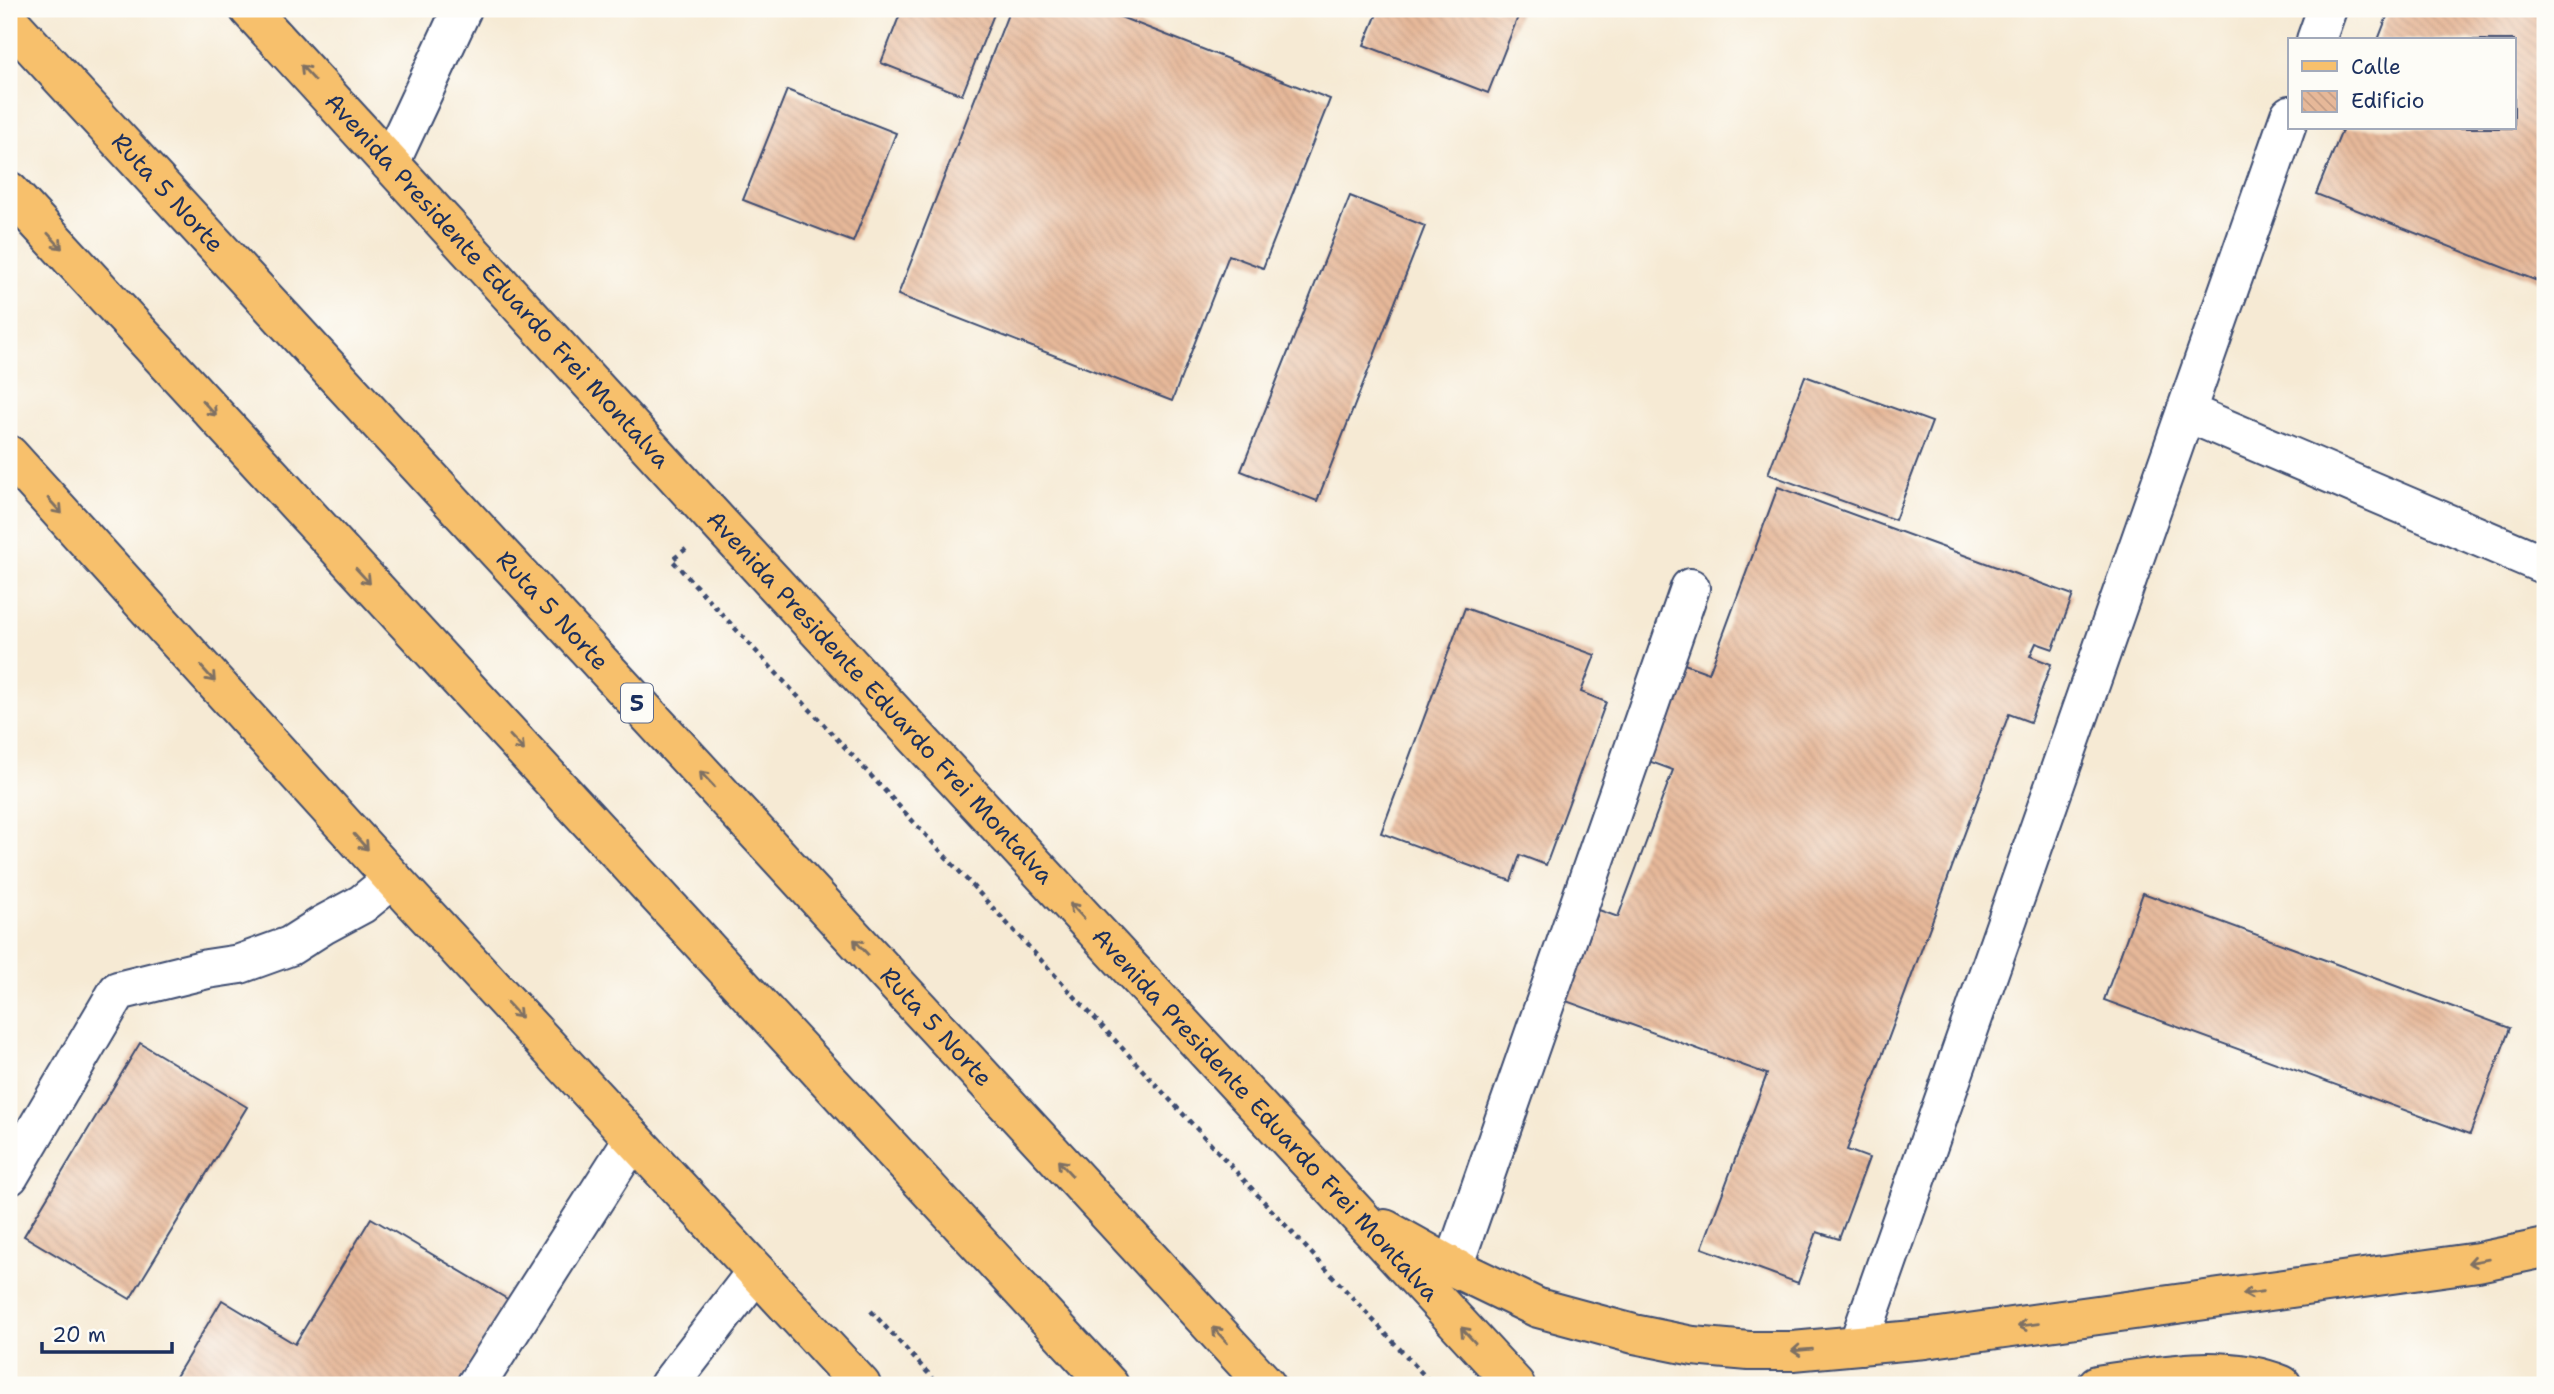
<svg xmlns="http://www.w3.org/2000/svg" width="2554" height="1394" viewBox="0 0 2554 1394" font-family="'Shantell Sans',sans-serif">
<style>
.building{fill:url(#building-back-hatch)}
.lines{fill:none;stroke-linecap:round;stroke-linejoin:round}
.minor-casing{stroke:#3c4b70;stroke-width:42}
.major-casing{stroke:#3c4b70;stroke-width:42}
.highway-casing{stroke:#3c4b70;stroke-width:42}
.path{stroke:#3c4b70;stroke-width:4.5;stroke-dasharray:5 5;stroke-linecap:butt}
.minor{stroke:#fff;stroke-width:38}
.major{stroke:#f7c06c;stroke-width:38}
.highway{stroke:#f7c06c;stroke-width:38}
.oneway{stroke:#7e7064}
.labels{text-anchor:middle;stroke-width:7;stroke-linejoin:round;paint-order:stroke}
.shield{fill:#fdfcf7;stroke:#5f6c8c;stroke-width:2}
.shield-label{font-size:23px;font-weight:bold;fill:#1b2f5e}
.street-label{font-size:24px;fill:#1b2f5e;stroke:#fdfcf7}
</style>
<defs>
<pattern id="building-back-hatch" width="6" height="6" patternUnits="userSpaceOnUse" patternTransform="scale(1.75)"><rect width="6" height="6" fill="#e6b899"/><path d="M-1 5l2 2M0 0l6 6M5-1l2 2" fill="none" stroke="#c59e86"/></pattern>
</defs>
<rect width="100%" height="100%" fill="#fdfcf7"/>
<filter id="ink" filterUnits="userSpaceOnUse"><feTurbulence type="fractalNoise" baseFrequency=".0143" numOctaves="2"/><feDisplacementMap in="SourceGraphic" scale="14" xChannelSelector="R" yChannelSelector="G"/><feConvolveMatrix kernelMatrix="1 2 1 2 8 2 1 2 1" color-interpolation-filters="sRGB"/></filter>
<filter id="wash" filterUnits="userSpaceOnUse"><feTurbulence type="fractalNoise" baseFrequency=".00686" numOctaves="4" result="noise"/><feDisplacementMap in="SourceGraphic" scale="28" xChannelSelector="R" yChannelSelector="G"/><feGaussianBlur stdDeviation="1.57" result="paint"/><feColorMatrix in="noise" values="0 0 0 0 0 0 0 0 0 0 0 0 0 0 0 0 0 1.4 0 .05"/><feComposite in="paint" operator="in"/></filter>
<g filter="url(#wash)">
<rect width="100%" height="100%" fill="#f6ead4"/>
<g id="blocks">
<g class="building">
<polygon points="902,9 996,9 962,95 881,63"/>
<polygon points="1010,9 1100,9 1330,99 1263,268 1229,255 1172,401 898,295"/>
<polygon points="1379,9 1521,9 1488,93 1364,45"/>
<polygon points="2390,9 2545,9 2545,284 2316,194 2343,128 2514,128 2514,40 2378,40"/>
<polygon points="787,90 896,133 853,242 743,200"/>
<polygon points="1350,196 1425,226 1317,501 1241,471"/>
<polygon points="1805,376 1932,422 1895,520 1768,474"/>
<polygon points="1778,487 2073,595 2053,649 2036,643 2030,656 2051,664 2030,722 2009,714 1847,1150 1869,1158 1839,1239 1817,1232 1798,1283 1702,1248 1767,1074 1566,1001 1599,910 1618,917 1673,770 1643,759 1679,662 1709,673"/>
<polygon points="1465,608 1595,655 1581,692 1606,702 1546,865 1520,855 1511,881 1381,833"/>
<polygon points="2143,893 2510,1028 2470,1134 2104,1000"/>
<polygon points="140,1043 247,1107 130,1299 24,1236"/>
<polygon points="371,1218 509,1300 458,1385 171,1385 222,1300 295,1344"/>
</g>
</g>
</g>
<g filter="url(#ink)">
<use href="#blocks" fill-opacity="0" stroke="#3c4b70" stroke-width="2"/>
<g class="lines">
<defs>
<g id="minor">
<polyline points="2316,40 2327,9"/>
<polyline points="390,163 462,9"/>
<polyline points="2186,412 2545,565"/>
<polyline points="9,1176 118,991 207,969 240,964 290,946 323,925 362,904 393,879"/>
<polyline points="1453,1267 1690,588"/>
<polyline points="1858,1345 2290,115"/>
<polyline points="476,1385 633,1139"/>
<polyline points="669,1385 756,1272"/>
</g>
<g id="major">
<path id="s1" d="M249 9 718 522 1515 1385"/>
<polyline points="9,455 393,879 861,1385"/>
<polyline points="1385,1229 1453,1267 1538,1308 1634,1334 1693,1346 1749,1351 1793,1351 1925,1339 2478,1262 2545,1248"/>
<path d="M2097 1385C2158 1376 2223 1361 2282 1385"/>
</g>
<g id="highway">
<path id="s2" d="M9 21 1266 1385"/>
<polyline points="9,191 1109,1385"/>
</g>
</defs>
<use href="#minor" class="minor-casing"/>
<use href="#major" class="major-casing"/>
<use href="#highway" class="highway-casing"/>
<g class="path">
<polyline points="686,549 672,560 1433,1385"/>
<polyline points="871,1311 939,1385"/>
</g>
<use href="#minor" class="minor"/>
<use href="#major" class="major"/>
<use href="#highway" class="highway"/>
</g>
<defs><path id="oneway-shaft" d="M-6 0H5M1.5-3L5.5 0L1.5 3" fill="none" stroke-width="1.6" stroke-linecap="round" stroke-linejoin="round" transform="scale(1.75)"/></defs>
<g class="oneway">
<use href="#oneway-shaft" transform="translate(308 73) rotate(-133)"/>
<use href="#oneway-shaft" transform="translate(55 241) rotate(47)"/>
<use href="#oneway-shaft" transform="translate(209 408) rotate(47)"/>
<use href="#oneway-shaft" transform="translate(55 506) rotate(48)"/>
<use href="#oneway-shaft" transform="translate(363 576) rotate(47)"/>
<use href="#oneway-shaft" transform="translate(208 674) rotate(48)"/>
<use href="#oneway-shaft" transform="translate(517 743) rotate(47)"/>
<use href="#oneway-shaft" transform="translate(707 779) rotate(-133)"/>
<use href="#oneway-shaft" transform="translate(361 842) rotate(48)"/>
<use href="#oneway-shaft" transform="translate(1077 911) rotate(-133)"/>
<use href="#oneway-shaft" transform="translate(861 947) rotate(-133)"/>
<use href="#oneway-shaft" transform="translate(514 1010) rotate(47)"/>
<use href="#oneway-shaft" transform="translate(1065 1168) rotate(-133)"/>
<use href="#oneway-shaft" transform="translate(2478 1261) rotate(170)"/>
<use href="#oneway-shaft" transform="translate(2253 1293) rotate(172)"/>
<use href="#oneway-shaft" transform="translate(2028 1325) rotate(172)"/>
<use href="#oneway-shaft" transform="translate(1220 1335) rotate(-133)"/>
<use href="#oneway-shaft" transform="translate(1468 1335) rotate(-133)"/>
<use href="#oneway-shaft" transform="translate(1802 1350) rotate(175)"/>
</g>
</g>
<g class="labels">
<rect class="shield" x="621" y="683.5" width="32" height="39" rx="5"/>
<g class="shield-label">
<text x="637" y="711">5</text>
</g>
<g class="street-label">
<text dy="8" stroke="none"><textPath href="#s2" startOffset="234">Ruta 5 Norte</textPath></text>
<text dy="8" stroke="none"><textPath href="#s1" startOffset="368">Avenida Presidente Eduardo Frei Montalva</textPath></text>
<text dy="8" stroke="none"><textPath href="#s2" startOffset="802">Ruta 5 Norte</textPath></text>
<text dy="8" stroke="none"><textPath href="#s1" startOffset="934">Avenida Presidente Eduardo Frei Montalva</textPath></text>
<text dy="8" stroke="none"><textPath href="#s2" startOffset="1368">Ruta 5 Norte</textPath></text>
<text dy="8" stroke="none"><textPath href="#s1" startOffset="1502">Avenida Presidente Eduardo Frei Montalva</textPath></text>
</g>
</g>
<rect width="2554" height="1394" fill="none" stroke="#fdfcf7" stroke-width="35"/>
<rect x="2288" y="38" width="228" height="91" fill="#fdfcf7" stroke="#a3aaba" stroke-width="2"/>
<rect x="2302" y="61" width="35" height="10" fill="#f7c06c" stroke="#a3aaba" stroke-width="2"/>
<text x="2351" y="74" font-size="21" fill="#1b2f5e">Calle</text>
<rect x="2302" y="91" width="35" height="21" fill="url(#building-back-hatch)" stroke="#a3aaba" stroke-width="2"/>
<text x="2351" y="108" font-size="21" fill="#1b2f5e">Edificio</text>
<path d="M42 1342v10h130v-10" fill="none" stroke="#1b2f5e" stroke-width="3.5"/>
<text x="52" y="1342" font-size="21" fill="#1b2f5e" stroke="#fdfcf7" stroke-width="5" paint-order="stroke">20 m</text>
</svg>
